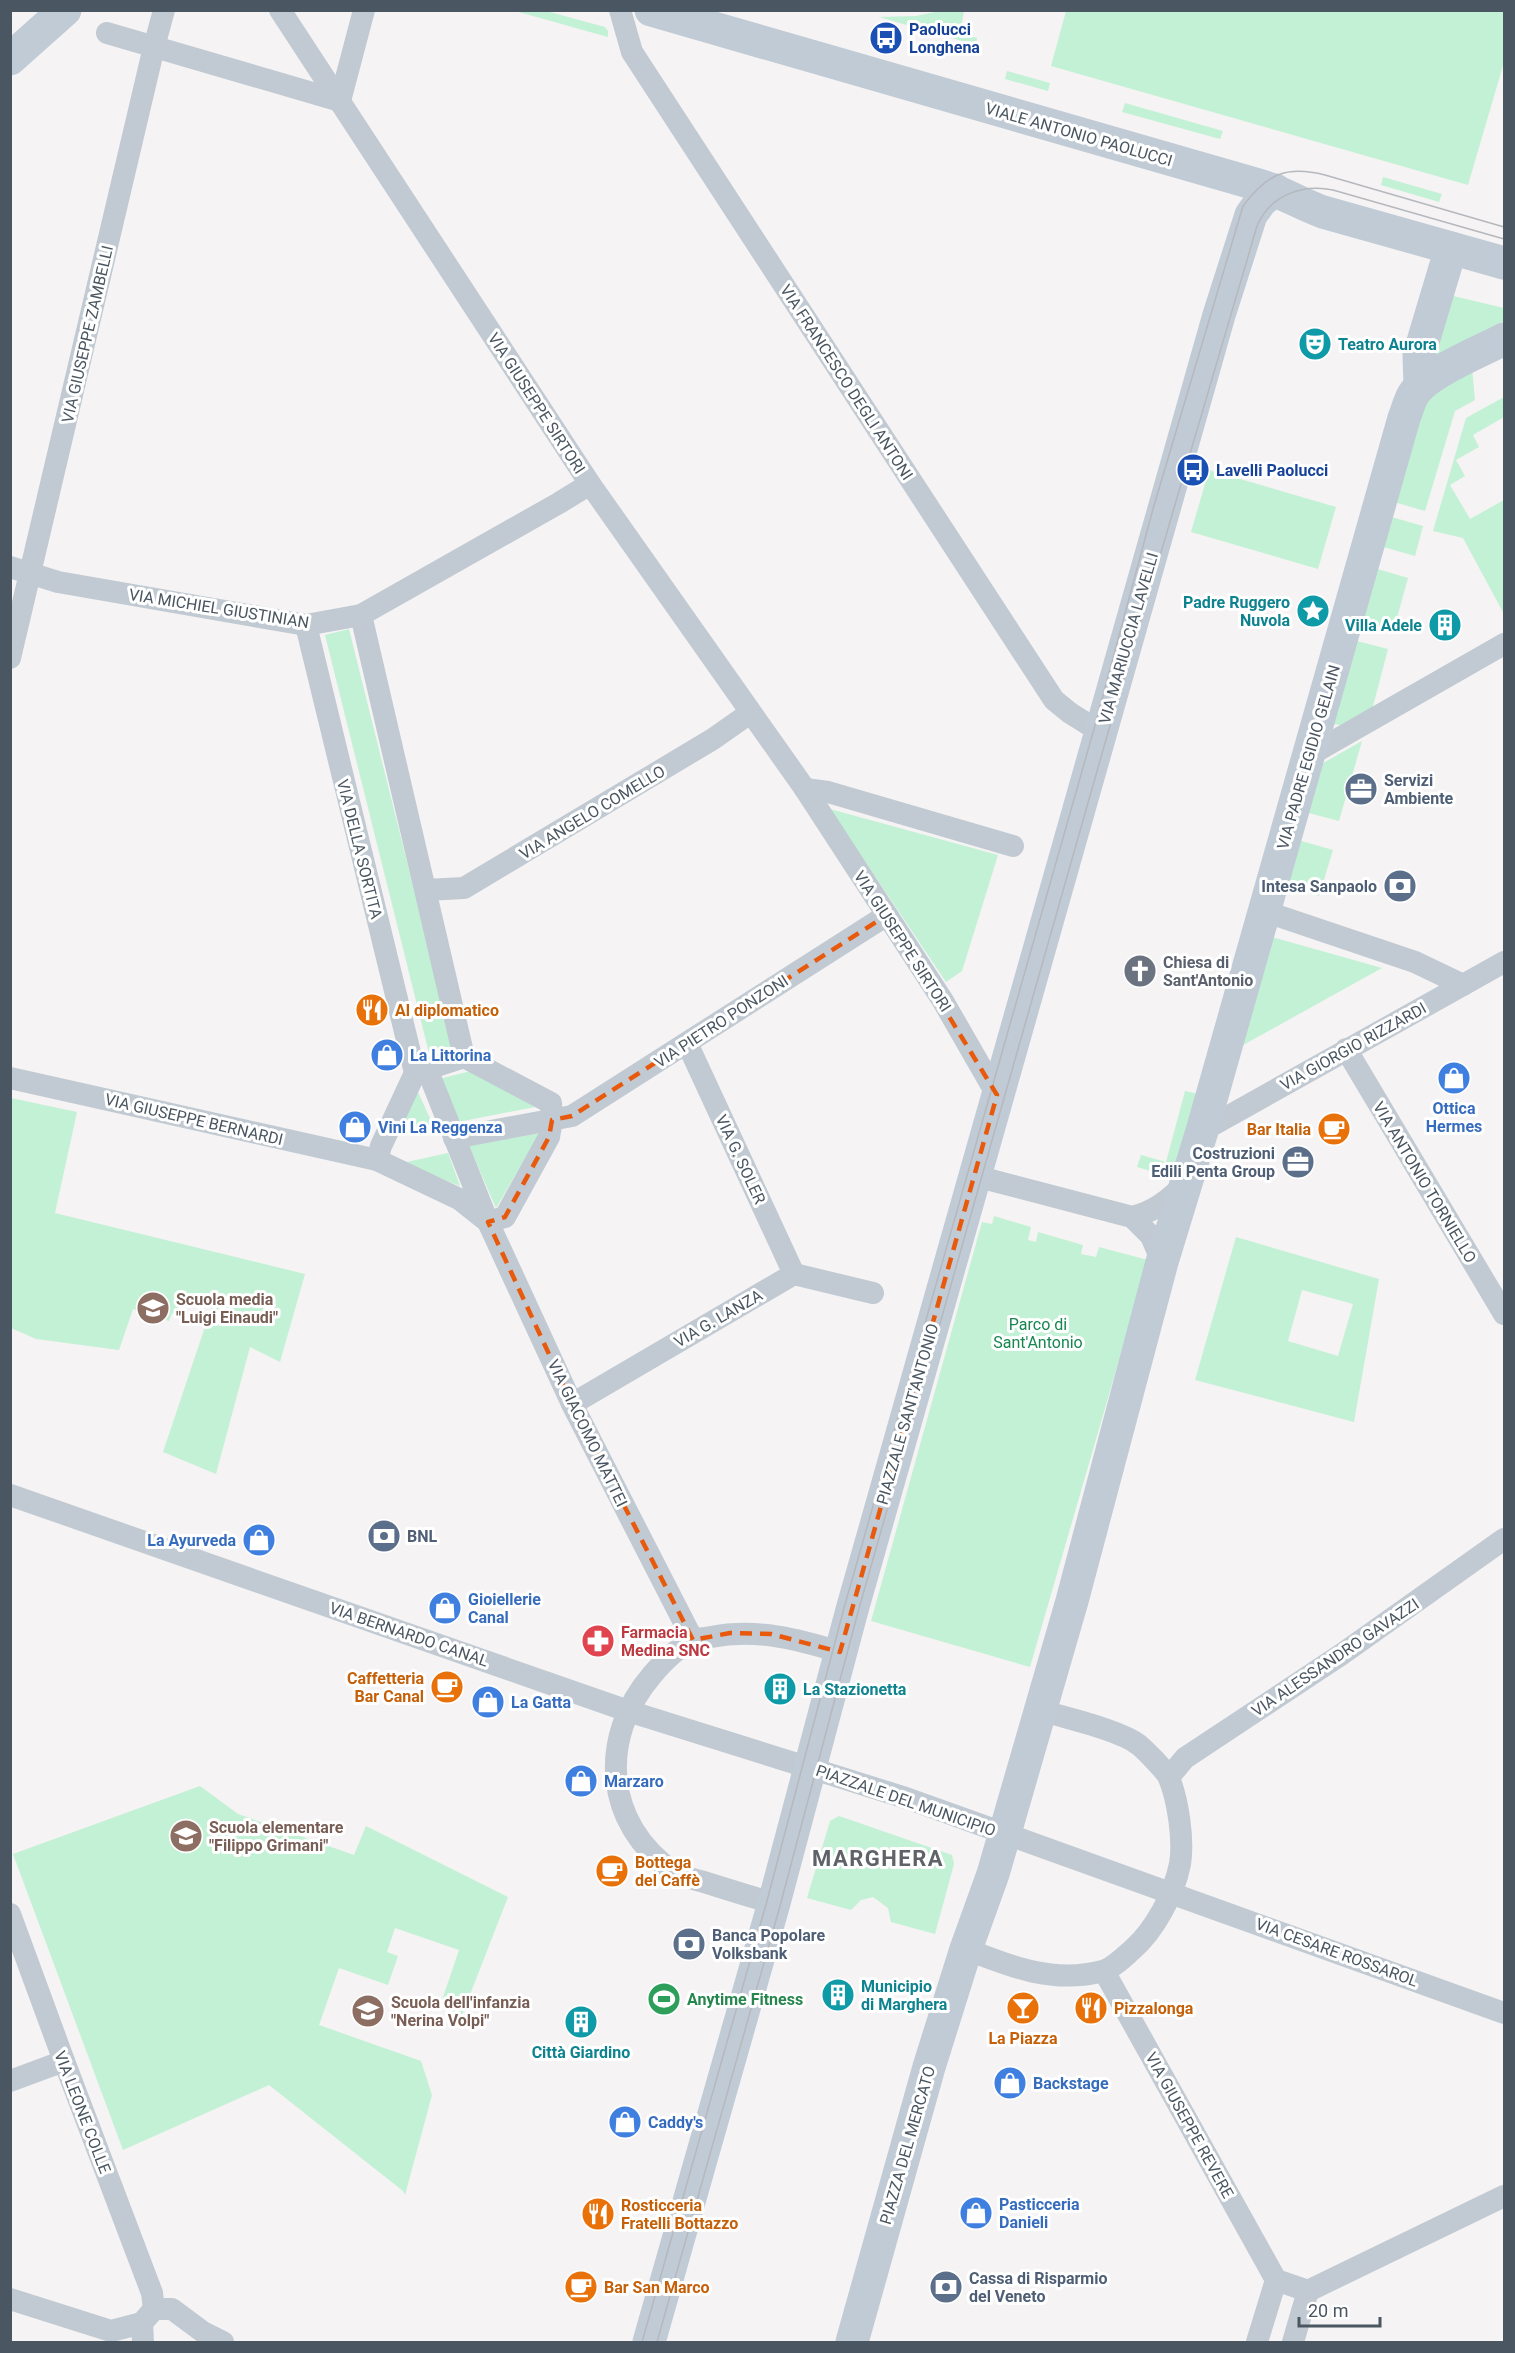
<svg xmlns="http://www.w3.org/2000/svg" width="1515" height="2353" viewBox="0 0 1515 2353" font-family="Roboto,sans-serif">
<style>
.green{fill:#c3f1d5;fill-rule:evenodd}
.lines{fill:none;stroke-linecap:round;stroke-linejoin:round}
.street{stroke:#c1cad2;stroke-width:22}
.secondary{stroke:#c1cbd6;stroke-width:33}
.tram{stroke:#b5b8bd;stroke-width:1.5}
.marked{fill:none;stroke:#e8590c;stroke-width:4.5;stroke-dasharray:12 8;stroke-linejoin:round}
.labels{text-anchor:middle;stroke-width:6;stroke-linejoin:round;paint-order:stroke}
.transit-label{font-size:16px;font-weight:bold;fill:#164399;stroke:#fff;text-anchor:start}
.street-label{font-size:16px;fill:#4a5661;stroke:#fff}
.culture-label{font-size:16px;font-weight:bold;fill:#0d838f;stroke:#fff;text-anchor:start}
.service-label{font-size:16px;font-weight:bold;fill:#4e5e75;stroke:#fff;text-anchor:start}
.worship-label{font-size:16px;font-weight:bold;fill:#5b616d;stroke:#fff;text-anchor:start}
.food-label{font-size:16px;font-weight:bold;fill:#c56008;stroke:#fff;text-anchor:start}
.shop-label{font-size:16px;font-weight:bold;fill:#366cbe;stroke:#fff;text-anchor:start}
.education-label{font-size:16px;font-weight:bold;fill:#785e54;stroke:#fff;text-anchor:start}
.park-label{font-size:16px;fill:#17864f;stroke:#fff}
.health-label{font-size:16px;font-weight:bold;fill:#be3a42;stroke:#fff;text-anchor:start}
.leisure-label{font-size:16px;font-weight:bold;fill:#27864d;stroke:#fff;text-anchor:start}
.district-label{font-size:22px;font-weight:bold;letter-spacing:1.5px;fill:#5f6368;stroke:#fff}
</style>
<rect width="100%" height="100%" fill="#f5f3f3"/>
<g class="green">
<polygon points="515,11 546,11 605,27 608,31 608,37"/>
<polygon points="940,11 964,11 960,33 977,38 976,45 879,17 916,16"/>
<polygon points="1066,11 1504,11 1504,62 1468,185 1051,66"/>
<polygon points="1007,71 1050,83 1048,91 1005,79"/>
<polygon points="1125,103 1223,131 1220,139 1122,112"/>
<polygon points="1383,177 1442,194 1439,202 1381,185"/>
<polygon points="1449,295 1504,308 1504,321 1432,358"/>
<polygon points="1472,368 1475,400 1455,411 1425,511 1394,502 1425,396"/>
<polygon points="1504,397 1504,417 1473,435 1479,447 1456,460 1465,476 1450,485 1470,519 1504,500 1504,614 1463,538 1433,531 1466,418"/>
<polygon points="1209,470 1336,507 1318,569 1191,532"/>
<polygon points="1388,516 1423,526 1415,556 1380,546"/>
<polygon points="1374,568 1408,578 1393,632 1358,622"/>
<polygon points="349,629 453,1047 429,1053 325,635"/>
<polygon points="1353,640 1388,649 1372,710 1341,725 1331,724"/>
<polygon points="1362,741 1339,821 1305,812 1318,766"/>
<polygon points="830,809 998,855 962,971 946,982"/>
<polygon points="1298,840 1333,850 1319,896 1285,886"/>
<polygon points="1268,936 1382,968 1236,1049"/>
<polygon points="471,1071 535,1107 458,1122 439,1079"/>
<polygon points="1185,1091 1198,1094 1175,1178 1137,1167 1141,1155 1166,1162"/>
<polygon points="418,1092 433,1125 394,1137"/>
<polygon points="11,1098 77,1112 55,1213 305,1274 280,1362 250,1347 216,1474 163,1452 213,1303 188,1295 181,1316 172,1313 169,1321 133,1309 119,1350 36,1339 11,1328"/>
<polygon points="540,1133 496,1208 469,1146"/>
<polygon points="448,1153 460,1186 402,1163"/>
<polygon points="994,1216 1031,1227 1028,1240 1036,1242 1038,1232 1083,1245 1081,1254 1096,1257 1099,1247 1148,1260 1030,1667 871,1621 982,1222 992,1224"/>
<path d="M1236 1237 1379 1279 1354 1422 1195 1380ZM1302 1290 1353 1304 1338 1356 1288 1341Z"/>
<polygon points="200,1786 238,1814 354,1855 366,1826 508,1897 462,2015 440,2006 459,1950 395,1928 387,1952 398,1956 388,1985 339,1968 319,2025 421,2061 432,2095 405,2195 403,2191 269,2085 123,2150 13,1854"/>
<polygon points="839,1816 952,1855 954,1864 935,1934 891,1922 888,1908 873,1897 861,1900 851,1910 807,1898 830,1821"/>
</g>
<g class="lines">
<g class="street">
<polyline points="280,10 590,484 805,789 943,1001 997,1095"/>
<polyline points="620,10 632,52 1054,700 1070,713 1102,733"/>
<polyline points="107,33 340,101 364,10"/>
<polyline points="10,567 58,582 306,625 361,615 559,503 590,484"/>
<polyline points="361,615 464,1057"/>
<polyline points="306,625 415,1073"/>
<polyline points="10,658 154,47 164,10"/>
<polyline points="1308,756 1504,644"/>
<polyline points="805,789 828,792 1013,846"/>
<polyline points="426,890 464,888 713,739 750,713"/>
<polyline points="1264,911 1415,962 1463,985"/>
<polyline points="687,1043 794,1274"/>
<polyline points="1346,1049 1504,1314"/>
<polygon points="464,1057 551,1103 552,1120 549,1137 505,1217 488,1222 459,1199 377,1160 381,1146 415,1073"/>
<polyline points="427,1069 488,1222 572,1404 693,1640"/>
<polyline points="10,1078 377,1160"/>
<polyline points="1202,1131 1504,962"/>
<polyline points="454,1138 572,1116 887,915"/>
<polyline points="975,1176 1132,1217 1151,1236 1162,1262"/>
<path d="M1132 1217C1154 1212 1168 1200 1184 1185"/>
<polyline points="572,1404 794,1274 873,1293"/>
<polyline points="10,1495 628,1711 906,1798 1504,2013"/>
<polyline points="1169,1777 1185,1758 1342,1654 1504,1539"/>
<path d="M774 1903C750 1897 727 1889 704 1882 695 1879 682 1877 674 1872 604 1824 598 1738 652 1675 663 1662 678 1647 694 1640 699 1638 706 1638 711 1637 756 1628 798 1639 840 1652"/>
<polyline points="10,1914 64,2061 152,2293 154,2309"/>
<path d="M966 1949C1011 1967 1054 1984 1103 1971 1113 1968 1124 1957 1132 1950 1155 1930 1174 1894 1180 1864 1184 1840 1178 1800 1169 1778 1166 1771 1146 1751 1139 1745 1120 1730 1065 1718 1040 1710"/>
<polyline points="1104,1971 1276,2280"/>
<polyline points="10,2081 64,2061"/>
<polyline points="1308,2291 1504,2196"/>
<polyline points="10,2299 111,2331 142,2323"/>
<polyline points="143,2342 142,2323 154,2309 172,2309 203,2332 223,2342"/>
<polyline points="1257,2342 1276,2280 1308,2291"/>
<polyline points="1293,2342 1308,2291"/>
</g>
<g class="secondary">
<path d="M651 10 1259 185C1282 192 1301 204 1323 212L1504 263"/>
<polyline points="10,59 65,10"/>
<polyline points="1420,386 1419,355 1451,248"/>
<polyline points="649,2342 774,1903 852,1610 1219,315 1251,215 1261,201 1275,190"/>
<path d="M852 2342 929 2067 966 1949 993 1874 1072 1601 1162 1262 1202 1131 1404 418C1407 411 1409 402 1413 395 1426 373 1480 352 1504 339"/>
</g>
<g class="tram">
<path d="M642 2342 767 1901 844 1608 1094 729 1153 509 1243 206C1267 174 1286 165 1325 175L1504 227"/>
<path d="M657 2342 780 1906 858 1612 1107 736 1257 226C1270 195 1302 184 1333 190L1504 239"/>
</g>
</g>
<path class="marked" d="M887 915 997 1095 840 1652 771 1634 730 1633 693 1640 572 1404 488 1222 505 1217 549 1137 552 1120 572 1116Z"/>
<defs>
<symbol id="bus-disc" viewBox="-11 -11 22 22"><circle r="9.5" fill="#1a4fb4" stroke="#fff"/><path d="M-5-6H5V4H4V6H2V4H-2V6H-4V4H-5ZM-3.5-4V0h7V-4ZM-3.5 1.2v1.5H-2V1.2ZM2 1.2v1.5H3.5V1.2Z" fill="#fff"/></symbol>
<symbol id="theatre-disc" viewBox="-11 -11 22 22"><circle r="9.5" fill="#0f9aa8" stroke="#fff"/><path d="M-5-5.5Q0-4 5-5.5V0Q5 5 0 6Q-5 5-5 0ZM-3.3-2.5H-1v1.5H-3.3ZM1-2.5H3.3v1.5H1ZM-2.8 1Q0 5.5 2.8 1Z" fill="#fff"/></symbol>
<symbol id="sight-disc" viewBox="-11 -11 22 22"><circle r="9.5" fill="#0f9aa8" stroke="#fff"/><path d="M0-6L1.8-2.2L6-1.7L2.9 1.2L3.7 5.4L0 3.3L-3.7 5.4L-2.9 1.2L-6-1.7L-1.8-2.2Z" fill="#fff"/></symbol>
<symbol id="building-disc" viewBox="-11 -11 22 22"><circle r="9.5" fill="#0f9aa8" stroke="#fff"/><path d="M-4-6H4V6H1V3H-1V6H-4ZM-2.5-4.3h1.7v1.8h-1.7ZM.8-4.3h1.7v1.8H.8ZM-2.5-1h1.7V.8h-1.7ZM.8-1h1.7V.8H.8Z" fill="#fff"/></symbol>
<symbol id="office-disc" viewBox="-11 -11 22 22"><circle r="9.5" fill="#5c6f8a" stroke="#fff"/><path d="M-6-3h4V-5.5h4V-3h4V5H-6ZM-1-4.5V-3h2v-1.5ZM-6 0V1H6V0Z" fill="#fff"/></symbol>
<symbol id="bank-disc" viewBox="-11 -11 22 22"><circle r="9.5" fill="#5c6f8a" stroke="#fff"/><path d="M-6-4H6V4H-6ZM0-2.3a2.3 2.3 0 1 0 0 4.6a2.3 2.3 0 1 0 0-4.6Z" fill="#fff"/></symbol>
<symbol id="church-disc" viewBox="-11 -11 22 22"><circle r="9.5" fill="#6b7280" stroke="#fff"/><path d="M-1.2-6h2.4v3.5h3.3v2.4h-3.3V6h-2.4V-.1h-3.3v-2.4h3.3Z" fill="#fff"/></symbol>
<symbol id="restaurant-disc" viewBox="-11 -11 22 22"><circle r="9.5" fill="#e8710a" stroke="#fff"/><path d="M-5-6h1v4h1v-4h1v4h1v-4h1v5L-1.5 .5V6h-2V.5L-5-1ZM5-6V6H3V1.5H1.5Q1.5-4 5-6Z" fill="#fff"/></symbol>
<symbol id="shop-disc" viewBox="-11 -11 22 22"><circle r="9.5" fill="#3f7fe0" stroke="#fff"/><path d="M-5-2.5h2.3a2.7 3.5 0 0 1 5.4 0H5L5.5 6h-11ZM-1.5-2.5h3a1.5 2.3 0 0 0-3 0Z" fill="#fff"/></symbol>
<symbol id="cafe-disc" viewBox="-11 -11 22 22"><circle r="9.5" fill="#e8710a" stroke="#fff"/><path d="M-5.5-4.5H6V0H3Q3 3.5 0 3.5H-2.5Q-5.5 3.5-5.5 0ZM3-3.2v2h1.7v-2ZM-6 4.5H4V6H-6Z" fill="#fff"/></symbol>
<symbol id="school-disc" viewBox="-11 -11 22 22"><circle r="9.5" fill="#8d6e63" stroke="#fff"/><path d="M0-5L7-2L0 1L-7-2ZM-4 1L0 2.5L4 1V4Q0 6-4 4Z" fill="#fff"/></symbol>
<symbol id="pharmacy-disc" viewBox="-11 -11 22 22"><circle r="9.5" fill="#e0444e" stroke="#fff"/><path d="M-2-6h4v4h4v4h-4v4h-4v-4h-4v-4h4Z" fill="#fff"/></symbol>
<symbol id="stadium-disc" viewBox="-11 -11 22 22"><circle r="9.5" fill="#2e9e5b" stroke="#fff"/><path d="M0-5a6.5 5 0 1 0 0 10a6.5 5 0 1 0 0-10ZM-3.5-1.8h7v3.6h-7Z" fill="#fff"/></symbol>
<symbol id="bar-disc" viewBox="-11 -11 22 22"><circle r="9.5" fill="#e8710a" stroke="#fff"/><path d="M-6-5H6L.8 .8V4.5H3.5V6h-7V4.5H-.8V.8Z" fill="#fff"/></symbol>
</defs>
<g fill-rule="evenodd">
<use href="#bus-disc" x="867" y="19" width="38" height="38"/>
<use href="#theatre-disc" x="1296" y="325" width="38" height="38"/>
<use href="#bus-disc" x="1174" y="451" width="38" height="38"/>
<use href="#sight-disc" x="1294" y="592" width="38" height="38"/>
<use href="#building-disc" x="1426" y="606" width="38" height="38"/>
<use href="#office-disc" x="1342" y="770" width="38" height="38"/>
<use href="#bank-disc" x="1381" y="867" width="38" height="38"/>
<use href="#church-disc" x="1121" y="952" width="38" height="38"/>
<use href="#restaurant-disc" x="353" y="991" width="38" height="38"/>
<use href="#shop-disc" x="368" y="1036" width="38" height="38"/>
<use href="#shop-disc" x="1435" y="1059" width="38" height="38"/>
<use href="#shop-disc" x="336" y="1108" width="38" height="38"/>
<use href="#cafe-disc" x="1315" y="1110" width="38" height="38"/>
<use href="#office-disc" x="1279" y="1143" width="38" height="38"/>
<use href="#school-disc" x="134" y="1289" width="38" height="38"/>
<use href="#bank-disc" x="365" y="1517" width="38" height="38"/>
<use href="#shop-disc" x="240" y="1521" width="38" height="38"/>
<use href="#shop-disc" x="426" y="1589" width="38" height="38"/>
<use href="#pharmacy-disc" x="579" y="1622" width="38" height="38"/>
<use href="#cafe-disc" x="428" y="1668" width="38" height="38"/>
<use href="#building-disc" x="761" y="1670" width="38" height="38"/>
<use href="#shop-disc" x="469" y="1683" width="38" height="38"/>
<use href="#shop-disc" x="562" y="1762" width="38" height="38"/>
<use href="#school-disc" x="167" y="1817" width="38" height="38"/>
<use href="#cafe-disc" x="593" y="1852" width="38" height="38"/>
<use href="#bank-disc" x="670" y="1925" width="38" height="38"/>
<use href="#building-disc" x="819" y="1976" width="38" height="38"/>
<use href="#stadium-disc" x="645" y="1980" width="38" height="38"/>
<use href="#bar-disc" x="1004" y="1989" width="38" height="38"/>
<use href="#restaurant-disc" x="1072" y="1989" width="38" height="38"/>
<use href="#school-disc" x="349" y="1992" width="38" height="38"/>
<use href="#building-disc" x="562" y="2003" width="38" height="38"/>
<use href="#shop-disc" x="991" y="2064" width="38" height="38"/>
<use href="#shop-disc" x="606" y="2103" width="38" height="38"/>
<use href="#shop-disc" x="957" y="2194" width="38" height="38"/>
<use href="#restaurant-disc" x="579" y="2195" width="38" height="38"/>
<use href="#cafe-disc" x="562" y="2268" width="38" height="38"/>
<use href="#bank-disc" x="927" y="2268" width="38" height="38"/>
</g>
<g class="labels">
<g class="transit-label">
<text x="909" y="35">Paolucci<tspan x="909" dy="18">Longhena</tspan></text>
<text x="1216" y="476">Lavelli Paolucci</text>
</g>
<g class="street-label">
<text transform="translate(1079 134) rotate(16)" y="6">VIALE ANTONIO PAOLUCCI</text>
<text transform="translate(87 334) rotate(-77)" y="6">VIA GIUSEPPE ZAMBELLI</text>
<text transform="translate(847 382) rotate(57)" y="6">VIA FRANCESCO DEGLI ANTONI</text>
<text transform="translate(537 403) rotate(57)" y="6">VIA GIUSEPPE SIRTORI</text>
<text transform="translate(219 608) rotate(9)" y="6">VIA MICHIEL GIUSTINIAN</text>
<text transform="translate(1128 638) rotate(-74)" y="6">VIA MARIUCCIA LAVELLI</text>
<text transform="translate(1308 757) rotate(-74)" y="6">VIA PADRE EGIDIO GELAIN</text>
<text transform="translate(592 812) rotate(-31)" y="6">VIA ANGELO COMELLO</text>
<text transform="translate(360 849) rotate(76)" y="6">VIA DELLA SORTITA</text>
<text transform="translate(903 941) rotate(57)" y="6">VIA GIUSEPPE SIRTORI</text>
<text transform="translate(721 1021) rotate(-33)" y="6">VIA PIETRO PONZONI</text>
<text transform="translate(1353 1046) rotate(-29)" y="6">VIA GIORGIO RIZZARDI</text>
<text transform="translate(194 1119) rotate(13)" y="6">VIA GIUSEPPE BERNARDI</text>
<text transform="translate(741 1159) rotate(65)" y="6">VIA G. SOLER</text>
<text transform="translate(1425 1182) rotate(59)" y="6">VIA ANTONIO TORNIELLO</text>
<text transform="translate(718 1318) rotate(-30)" y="6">VIA G. LANZA</text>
<text transform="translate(907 1414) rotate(-74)" y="6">PIAZZALE SANT'ANTONIO</text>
<text transform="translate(588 1433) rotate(64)" y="6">VIA GIACOMO MATTEI</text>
<text transform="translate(409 1634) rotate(19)" y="6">VIA BERNARDO CANAL</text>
<text transform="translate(1335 1657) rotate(-34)" y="6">VIA ALESSANDRO GAVAZZI</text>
<text transform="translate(906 1800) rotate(19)" y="6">PIAZZALE DEL MUNICIPIO</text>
<text transform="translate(1337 1952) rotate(20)" y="6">VIA CESARE ROSSAROL</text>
<text transform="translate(83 2112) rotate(69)" y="6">VIA LEONE COLLE</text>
<text transform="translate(1190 2125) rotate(61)" y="6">VIA GIUSEPPE REVERE</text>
<text transform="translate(907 2145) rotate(-74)" y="6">PIAZZA DEL MERCATO</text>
</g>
<g class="culture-label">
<text x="1338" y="350">Teatro Aurora</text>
<text x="1290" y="608" text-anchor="end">Padre Ruggero<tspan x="1290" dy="18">Nuvola</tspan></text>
<text x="1422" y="631" text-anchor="end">Villa Adele</text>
<text x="803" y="1695">La Stazionetta</text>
<text x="861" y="1992">Municipio<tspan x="861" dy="18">di Marghera</tspan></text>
<text x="581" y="2058" text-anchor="middle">Città Giardino</text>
</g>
<g class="service-label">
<text x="1384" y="786">Servizi<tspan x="1384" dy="18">Ambiente</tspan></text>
<text x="1377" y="892" text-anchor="end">Intesa Sanpaolo</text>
<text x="1275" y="1159" text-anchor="end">Costruzioni<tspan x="1275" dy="18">Edili Penta Group</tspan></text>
<text x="407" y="1542">BNL</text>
<text x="712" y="1941">Banca Popolare<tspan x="712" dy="18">Volksbank</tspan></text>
<text x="969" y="2284">Cassa di Risparmio<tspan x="969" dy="18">del Veneto</tspan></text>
</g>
<g class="worship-label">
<text x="1163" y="968">Chiesa di<tspan x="1163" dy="18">Sant'Antonio</tspan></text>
</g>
<g class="food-label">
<text x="395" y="1016">Al diplomatico</text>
<text x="1311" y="1135" text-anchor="end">Bar Italia</text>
<text x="424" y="1684" text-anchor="end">Caffetteria<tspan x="424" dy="18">Bar Canal</tspan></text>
<text x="635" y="1868">Bottega<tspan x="635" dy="18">del Caffè</tspan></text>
<text x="1114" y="2014">Pizzalonga</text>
<text x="1023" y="2044" text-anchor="middle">La Piazza</text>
<text x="621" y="2211">Rosticceria<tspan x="621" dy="18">Fratelli Bottazzo</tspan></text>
<text x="604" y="2293">Bar San Marco</text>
</g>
<g class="shop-label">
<text x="410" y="1061">La Littorina</text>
<text x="1454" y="1114" text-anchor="middle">Ottica<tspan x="1454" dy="18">Hermes</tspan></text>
<text x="378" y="1133">Vini La Reggenza</text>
<text x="236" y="1546" text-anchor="end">La Ayurveda</text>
<text x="468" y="1605">Gioiellerie<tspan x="468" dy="18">Canal</tspan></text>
<text x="511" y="1708">La Gatta</text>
<text x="604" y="1787">Marzaro</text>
<text x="1033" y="2089">Backstage</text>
<text x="648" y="2128">Caddy's</text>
<text x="999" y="2210">Pasticceria<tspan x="999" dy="18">Danieli</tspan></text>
</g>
<g class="education-label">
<text x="176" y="1305">Scuola media<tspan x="176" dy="18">"Luigi Einaudi"</tspan></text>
<text x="209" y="1833">Scuola elementare<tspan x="209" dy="18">"Filippo Grimani"</tspan></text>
<text x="391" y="2008">Scuola dell'infanzia<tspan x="391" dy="18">"Nerina Volpi"</tspan></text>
</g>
<g class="park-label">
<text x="1038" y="1330">Parco di<tspan x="1038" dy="18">Sant'Antonio</tspan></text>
</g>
<g class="health-label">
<text x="621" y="1638">Farmacia<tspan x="621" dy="18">Medina SNC</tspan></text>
</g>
<g class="leisure-label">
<text x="687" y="2005">Anytime Fitness</text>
</g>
<g class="district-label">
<text x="878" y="1866">MARGHERA</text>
</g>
</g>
<rect width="1515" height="2353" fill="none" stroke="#4a5661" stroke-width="24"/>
<path d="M1299 2317v9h81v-9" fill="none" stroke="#4a5661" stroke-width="3"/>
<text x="1308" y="2317" font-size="18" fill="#4a5661" stroke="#ffffff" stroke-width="4.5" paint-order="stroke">20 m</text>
</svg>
